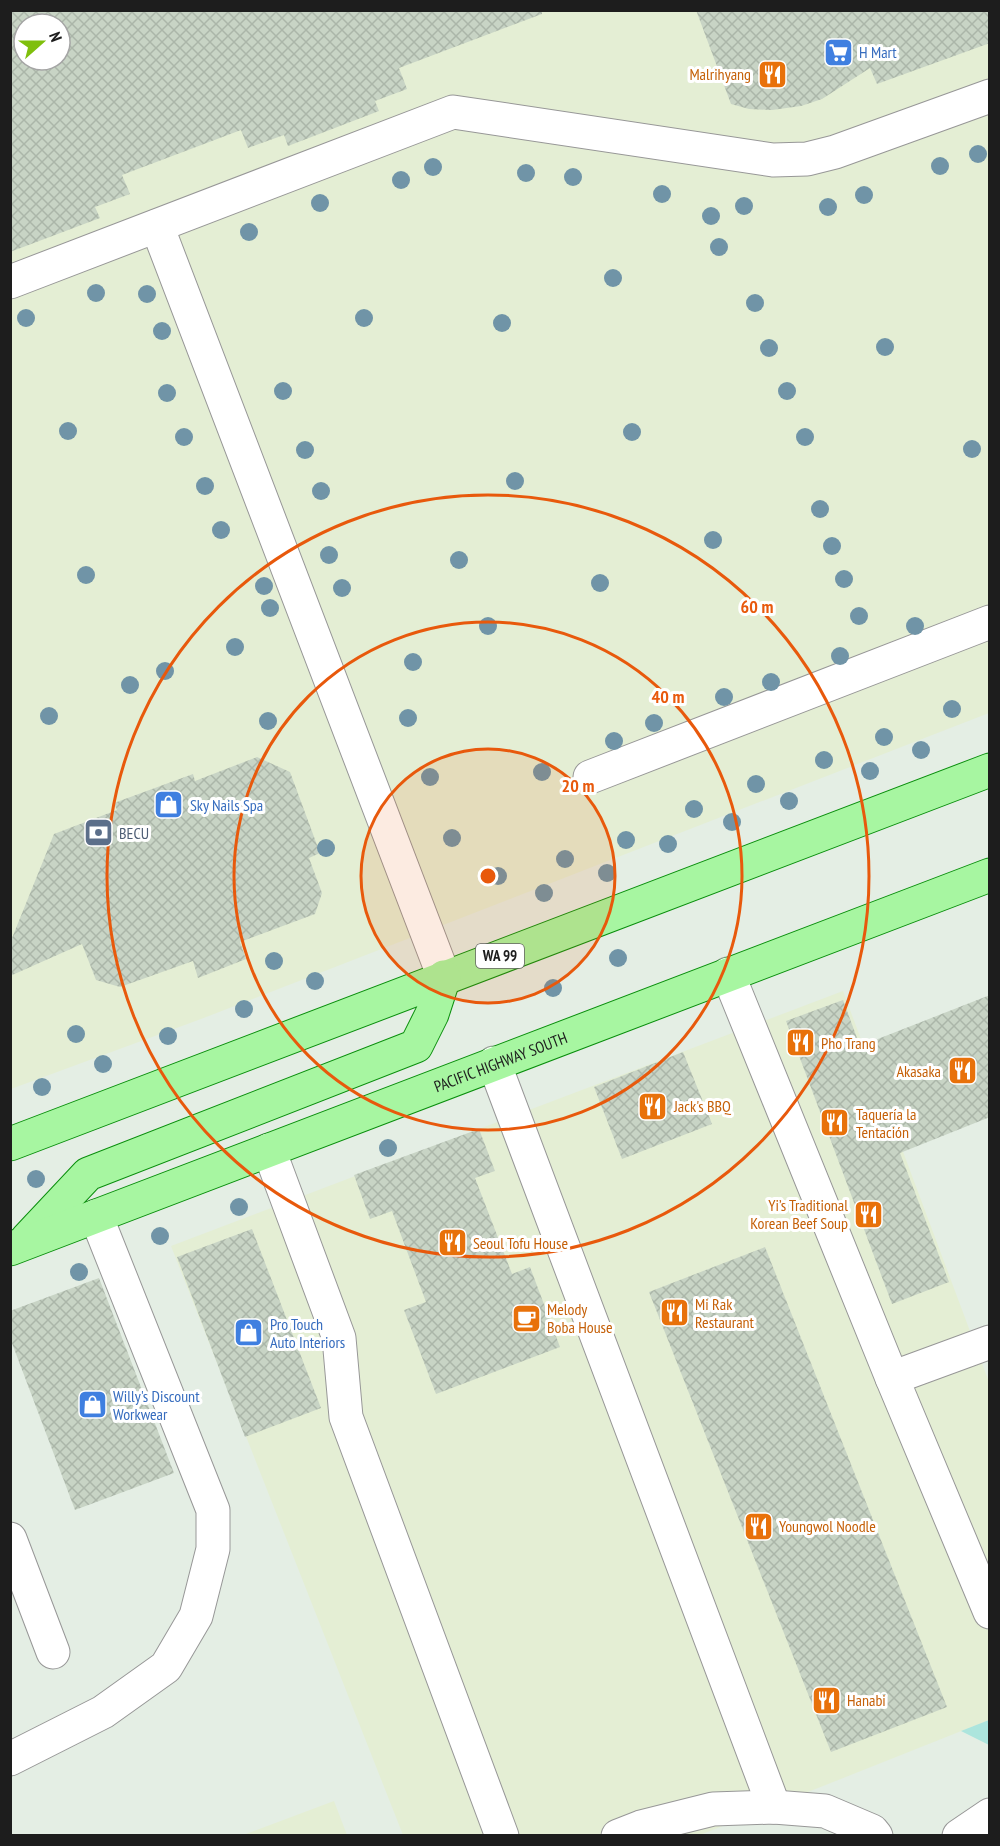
<svg xmlns="http://www.w3.org/2000/svg" width="1000" height="1846" viewBox="0 0 1000 1846" font-family="'PT Sans Narrow',sans-serif">
<style>
.commercial{fill:#e4eed4;fill-rule:evenodd}
.grass{fill:#ace5dd}
.building{fill:url(#building-cross-hatch);fill-rule:evenodd}
.lines{fill:none;stroke-linecap:round;stroke-linejoin:round}
.minor-casing{stroke:#979797;stroke-width:35}
.major-casing{stroke:#098e0c;stroke-width:35}
.minor{stroke:#fff;stroke-width:33}
.major{stroke:#a7f6a1;stroke-width:33}
.tree{fill:#7094a7}
.ring{fill:none;stroke:#e8590c;stroke-width:3}
.labels{text-anchor:middle;stroke-width:6;stroke-linejoin:round;paint-order:stroke}
.shield{fill:#fff;stroke:#616161;stroke-width:1.5}
.shield-label{font-size:15px;font-weight:bold;fill:#1d1d1d}
.shop-label{font-size:16px;fill:#366cbe;stroke:#fff;text-anchor:start}
.food-label{font-size:16px;fill:#c56008;stroke:#fff;text-anchor:start}
.service-label{font-size:16px;fill:#4e5e75;stroke:#fff;text-anchor:start}
.street-label{font-size:16px;fill:#1d1d1d;stroke:#fff}
.centre{fill:#e8590c;stroke:#fff;stroke-width:3}
.ring-label{font-size:18px;text-anchor:middle;font-weight:bold;fill:#e8590c;stroke:#fff;stroke-width:6;stroke-linejoin:round;paint-order:stroke}
</style>
<defs>
<pattern id="building-cross-hatch" width="8" height="8" patternUnits="userSpaceOnUse" patternTransform="scale(1.5)"><rect width="8" height="8" fill="#c8d4c5"/><path d="M0 0l8 8M0 8l8-8" fill="none" stroke="#abb6a9"/></pattern>
</defs>
<rect width="100%" height="100%" fill="#e4eee4"/>
<g class="commercial">
<path d="M11 11H989V713L201 1019 11 1089ZM24 24H60V60H24Z"/>
<polygon points="843,991 989,1382 989,1720 700,1835 403,1835 171,1246"/>
<polygon points="334,1801 347,1835 243,1835"/>
</g>
<polygon class="grass" points="989,1720 989,1745 961,1731"/>
<g class="building">
<path d="M10 10H542V14L399 68 407 89 375 101 379 111 288 146 284 135 248 148 241 130 122 175 130 194 95 207 100 218 10 252ZM24 24H60V60H24Z"/>
<polygon points="696,10 990,10 990,43 877,84 870,68 822,99 801,106 772,110 749,109 731,104"/>
<polygon points="257,757 290,772 320,853 309,858 322,893 315,914 240,942 246,959 198,978 193,961 120,987 96,980 82,944 10,976 10,943 54,834 117,810 114,803 193,774 195,781"/>
<polygon points="990,995 990,1117 900,1153 949,1282 892,1304 786,1021 843,1000 860,1046"/>
<polygon points="683,1052 712,1124 622,1159 594,1087"/>
<polygon points="479,1129 495,1171 475,1178 512,1274 530,1267 560,1347 436,1394 404,1310 426,1302 392,1211 370,1219 354,1175"/>
<polygon points="252,1229 321,1408 245,1437 177,1257"/>
<polygon points="765,1247 947,1707 831,1752 649,1292"/>
<polygon points="99,1278 174,1473 75,1510 10,1338 10,1311"/>
</g>
<g class="lines">
<defs>
<g id="minor">
<polyline points="157,226 444,977"/>
<polyline points="10,282 453,112 773,160 807,159 835,152 990,96"/>
<polyline points="590,777 990,622"/>
<polyline points="728,974 892,1378 990,1612"/>
<polyline points="494,1063 774,1807"/>
<polyline points="269,1150 339,1338 346,1417 502,1836"/>
<polyline points="892,1378 990,1342"/>
<polyline points="10,1539 53,1652"/>
<polyline points="10,1759 103,1712 166,1667 196,1616 213,1549 213,1510 96,1216"/>
<polyline points="618,1836 641,1827 713,1809 774,1807 825,1811 872,1831 876,1836"/>
<polyline points="959,1836 990,1815"/>
</g>
<g id="major">
<polyline points="10,1144 990,770"/>
<polyline points="27,1239 88,1174 416,1046 432,1014 444,977"/>
<path id="s1" d="M10 1249 990 875"/>
</g>
</defs>
<use href="#minor" class="minor-casing"/>
<use href="#major" class="major-casing"/>
<use href="#minor" class="minor"/>
<use href="#major" class="major"/>
</g>
<g class="tree">
<circle cx="978" cy="154" r="9"/>
<circle cx="940" cy="166" r="9"/>
<circle cx="433" cy="167" r="9"/>
<circle cx="526" cy="173" r="9"/>
<circle cx="573" cy="177" r="9"/>
<circle cx="401" cy="180" r="9"/>
<circle cx="662" cy="194" r="9"/>
<circle cx="864" cy="195" r="9"/>
<circle cx="320" cy="203" r="9"/>
<circle cx="744" cy="206" r="9"/>
<circle cx="828" cy="207" r="9"/>
<circle cx="711" cy="216" r="9"/>
<circle cx="249" cy="232" r="9"/>
<circle cx="719" cy="247" r="9"/>
<circle cx="613" cy="278" r="9"/>
<circle cx="96" cy="293" r="9"/>
<circle cx="147" cy="294" r="9"/>
<circle cx="755" cy="303" r="9"/>
<circle cx="26" cy="318" r="9"/>
<circle cx="364" cy="318" r="9"/>
<circle cx="502" cy="323" r="9"/>
<circle cx="162" cy="331" r="9"/>
<circle cx="885" cy="347" r="9"/>
<circle cx="769" cy="348" r="9"/>
<circle cx="283" cy="391" r="9"/>
<circle cx="787" cy="391" r="9"/>
<circle cx="167" cy="393" r="9"/>
<circle cx="68" cy="431" r="9"/>
<circle cx="632" cy="432" r="9"/>
<circle cx="184" cy="437" r="9"/>
<circle cx="805" cy="437" r="9"/>
<circle cx="972" cy="449" r="9"/>
<circle cx="305" cy="450" r="9"/>
<circle cx="515" cy="481" r="9"/>
<circle cx="205" cy="486" r="9"/>
<circle cx="321" cy="491" r="9"/>
<circle cx="820" cy="509" r="9"/>
<circle cx="221" cy="530" r="9"/>
<circle cx="713" cy="540" r="9"/>
<circle cx="832" cy="546" r="9"/>
<circle cx="329" cy="555" r="9"/>
<circle cx="459" cy="560" r="9"/>
<circle cx="86" cy="575" r="9"/>
<circle cx="844" cy="579" r="9"/>
<circle cx="600" cy="583" r="9"/>
<circle cx="264" cy="586" r="9"/>
<circle cx="342" cy="588" r="9"/>
<circle cx="270" cy="608" r="9"/>
<circle cx="859" cy="616" r="9"/>
<circle cx="488" cy="626" r="9"/>
<circle cx="915" cy="626" r="9"/>
<circle cx="235" cy="647" r="9"/>
<circle cx="840" cy="656" r="9"/>
<circle cx="413" cy="662" r="9"/>
<circle cx="165" cy="671" r="9"/>
<circle cx="771" cy="682" r="9"/>
<circle cx="130" cy="685" r="9"/>
<circle cx="724" cy="697" r="9"/>
<circle cx="952" cy="709" r="9"/>
<circle cx="49" cy="716" r="9"/>
<circle cx="408" cy="718" r="9"/>
<circle cx="268" cy="721" r="9"/>
<circle cx="654" cy="723" r="9"/>
<circle cx="884" cy="737" r="9"/>
<circle cx="614" cy="741" r="9"/>
<circle cx="921" cy="750" r="9"/>
<circle cx="824" cy="760" r="9"/>
<circle cx="870" cy="771" r="9"/>
<circle cx="542" cy="772" r="9"/>
<circle cx="430" cy="777" r="9"/>
<circle cx="756" cy="784" r="9"/>
<circle cx="789" cy="801" r="9"/>
<circle cx="694" cy="809" r="9"/>
<circle cx="732" cy="822" r="9"/>
<circle cx="452" cy="838" r="9"/>
<circle cx="626" cy="840" r="9"/>
<circle cx="668" cy="844" r="9"/>
<circle cx="326" cy="848" r="9"/>
<circle cx="565" cy="859" r="9"/>
<circle cx="607" cy="873" r="9"/>
<circle cx="498" cy="876" r="9"/>
<circle cx="544" cy="893" r="9"/>
<circle cx="618" cy="958" r="9"/>
<circle cx="274" cy="961" r="9"/>
<circle cx="315" cy="981" r="9"/>
<circle cx="553" cy="988" r="9"/>
<circle cx="244" cy="1009" r="9"/>
<circle cx="76" cy="1034" r="9"/>
<circle cx="168" cy="1036" r="9"/>
<circle cx="103" cy="1064" r="9"/>
<circle cx="42" cy="1087" r="9"/>
<circle cx="388" cy="1148" r="9"/>
<circle cx="36" cy="1179" r="9"/>
<circle cx="239" cy="1207" r="9"/>
<circle cx="160" cy="1236" r="9"/>
<circle cx="79" cy="1272" r="9"/>
</g>
<circle cx="488" cy="876" r="127" fill="#e8590c" fill-opacity=".12"/>
<g class="ring">
<circle cx="488" cy="876" r="127"/>
<circle cx="488" cy="876" r="254"/>
<circle cx="488" cy="876" r="381"/>
</g>
<defs>
<symbol id="supermarket-square" viewBox="-11 -11 22 22"><rect x="-9" y="-9" width="18" height="18" rx="4" fill="#3f7fe0" stroke="#fff"/><path d="M-6-5.5h2.5l.6 2H6L4.5 2H-2.5L-4.4-4H-6ZM-1.5 3.2a1.3 1.3 0 1 0 .1 0ZM3 3.2a1.3 1.3 0 1 0 .1 0Z" fill="#fff"/></symbol>
<symbol id="restaurant-square" viewBox="-11 -11 22 22"><rect x="-9" y="-9" width="18" height="18" rx="4" fill="#e8710a" stroke="#fff"/><path d="M-5-6h1v4h1v-4h1v4h1v-4h1v5L-1.5 .5V6h-2V.5L-5-1ZM5-6V6H3V1.5H1.5Q1.5-4 5-6Z" fill="#fff"/></symbol>
<symbol id="shop-square" viewBox="-11 -11 22 22"><rect x="-9" y="-9" width="18" height="18" rx="4" fill="#3f7fe0" stroke="#fff"/><path d="M-5-2.5h2.3a2.7 3.5 0 0 1 5.4 0H5L5.5 6h-11ZM-1.5-2.5h3a1.5 2.3 0 0 0-3 0Z" fill="#fff"/></symbol>
<symbol id="bank-square" viewBox="-11 -11 22 22"><rect x="-9" y="-9" width="18" height="18" rx="4" fill="#5c6f8a" stroke="#fff"/><path d="M-6-4H6V4H-6ZM0-2.3a2.3 2.3 0 1 0 0 4.6a2.3 2.3 0 1 0 0-4.6Z" fill="#fff"/></symbol>
<symbol id="cafe-square" viewBox="-11 -11 22 22"><rect x="-9" y="-9" width="18" height="18" rx="4" fill="#e8710a" stroke="#fff"/><path d="M-5.5-4.5H6V0H3Q3 3.5 0 3.5H-2.5Q-5.5 3.5-5.5 0ZM3-3.2v2h1.7v-2ZM-6 4.5H4V6H-6Z" fill="#fff"/></symbol>
</defs>
<g fill-rule="evenodd">
<use href="#supermarket-square" x="822" y="36" width="33" height="33"/>
<use href="#restaurant-square" x="756" y="58" width="33" height="33"/>
<use href="#shop-square" x="152" y="788" width="33" height="33"/>
<use href="#bank-square" x="82" y="816" width="33" height="33"/>
<use href="#restaurant-square" x="784" y="1026" width="33" height="33"/>
<use href="#restaurant-square" x="946" y="1054" width="33" height="33"/>
<use href="#restaurant-square" x="636" y="1090" width="33" height="33"/>
<use href="#restaurant-square" x="818" y="1106" width="33" height="33"/>
<use href="#restaurant-square" x="852" y="1198" width="33" height="33"/>
<use href="#restaurant-square" x="436" y="1226" width="33" height="33"/>
<use href="#restaurant-square" x="658" y="1296" width="33" height="33"/>
<use href="#cafe-square" x="510" y="1302" width="33" height="33"/>
<use href="#shop-square" x="232" y="1316" width="33" height="33"/>
<use href="#shop-square" x="76" y="1388" width="33" height="33"/>
<use href="#restaurant-square" x="742" y="1510" width="33" height="33"/>
<use href="#restaurant-square" x="810" y="1684" width="33" height="33"/>
</g>
<g class="labels">
<rect class="shield" x="476" y="944" width="48" height="24" rx="4.5"/>
<g class="shield-label">
<text x="500" y="961">WA 99</text>
</g>
<g class="shop-label">
<text x="859" y="58">H Mart</text>
<text x="190" y="811">Sky Nails Spa</text>
<text x="270" y="1330">Pro Touch<tspan x="270" dy="18">Auto Interiors</tspan></text>
<text x="113" y="1402">Willy's Discount<tspan x="113" dy="18">Workwear</tspan></text>
</g>
<g class="food-label">
<text x="751" y="80" text-anchor="end">Malrihyang</text>
<text x="821" y="1049">Pho Trang</text>
<text x="941" y="1077" text-anchor="end">Akasaka</text>
<text x="674" y="1112">Jack's BBQ</text>
<text x="856" y="1120">Taquería la<tspan x="856" dy="18">Tentación</tspan></text>
<text x="848" y="1211" text-anchor="end">Yi’s Traditional<tspan x="848" dy="18">Korean Beef Soup</tspan></text>
<text x="473" y="1249">Seoul Tofu House</text>
<text x="695" y="1310">Mi Rak<tspan x="695" dy="18">Restaurant</tspan></text>
<text x="547" y="1315">Melody<tspan x="547" dy="18">Boba House</tspan></text>
<text x="779" y="1532">Youngwol Noodle</text>
<text x="847" y="1706">Hanabi</text>
</g>
<g class="service-label">
<text x="119" y="839">BECU</text>
</g>
<g class="street-label">
<text dy="6" stroke="none"><textPath href="#s1" startOffset="525">PACIFIC HIGHWAY SOUTH</textPath></text>
</g>
</g>
<circle cx="488" cy="876" r="9" class="centre"/>
<g class="ring-label">
<text x="757" y="613">60 m</text>
<text x="668" y="703">40 m</text>
<text x="578" y="792">20 m</text>
</g>
<rect width="1000" height="1846" fill="none" stroke="#1d1d1d" stroke-width="24"/>
<g transform="translate(42 42) rotate(69)"><circle r="28" fill="#ffffff" stroke="#a5a5a5" stroke-width="1.5"/>
<path d="M0-4.5L10 22L0 15L-10 22Z" fill="#7fbf0c"/>
<text y="-9" font-size="16" font-weight="bold" text-anchor="middle" fill="#1d1d1d">N</text>
</g>
</svg>
